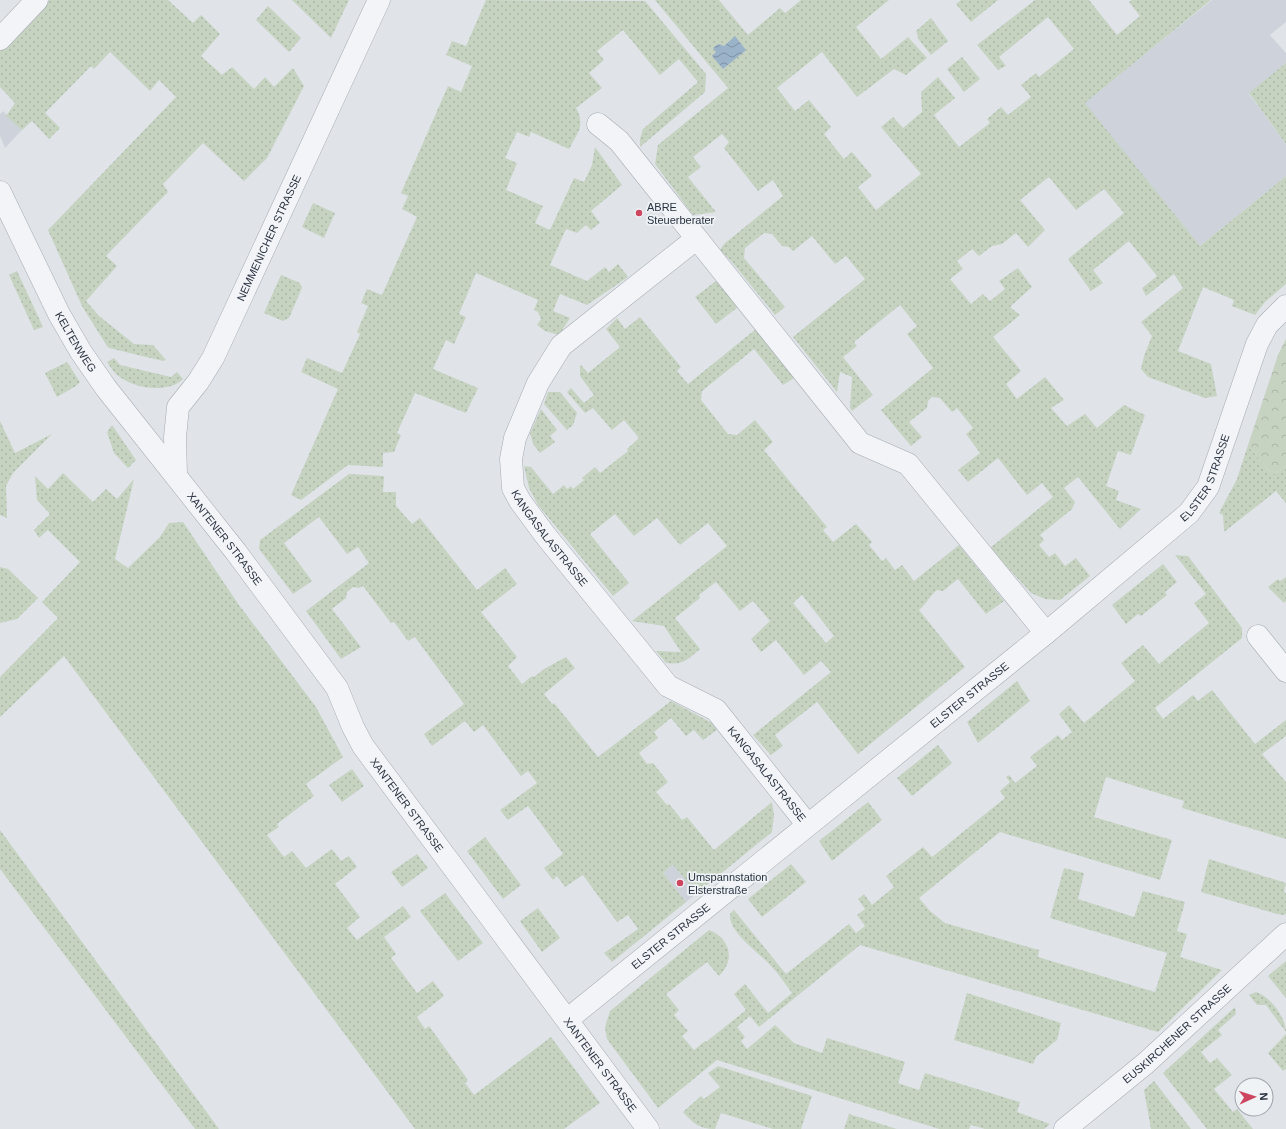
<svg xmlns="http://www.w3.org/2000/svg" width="1286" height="1129" viewBox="0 0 1286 1129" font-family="Helvetica,sans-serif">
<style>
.built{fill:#ced3db}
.grass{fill:url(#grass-dots);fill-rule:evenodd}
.park{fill:url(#park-crowns)}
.water{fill:url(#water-waves)}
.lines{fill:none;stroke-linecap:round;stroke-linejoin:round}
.minor-casing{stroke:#a5abb3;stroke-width:23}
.minor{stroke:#f3f4f7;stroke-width:22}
.poi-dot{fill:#ce455f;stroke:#eff3f6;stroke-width:1.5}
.labels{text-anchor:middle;stroke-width:3.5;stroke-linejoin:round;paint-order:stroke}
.poi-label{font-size:11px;fill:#293240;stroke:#eff3f6;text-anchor:start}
.street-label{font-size:11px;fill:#293240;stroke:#eff3f6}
</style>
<defs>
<pattern id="grass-dots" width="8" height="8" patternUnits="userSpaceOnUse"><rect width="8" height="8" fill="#c6d3c1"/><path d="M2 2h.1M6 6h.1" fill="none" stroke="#aab6a7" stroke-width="1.8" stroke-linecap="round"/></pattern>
<pattern id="park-crowns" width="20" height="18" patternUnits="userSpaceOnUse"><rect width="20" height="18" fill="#c6d3c1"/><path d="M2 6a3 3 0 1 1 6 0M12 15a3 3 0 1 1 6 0" fill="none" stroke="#aab6a7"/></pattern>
<pattern id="water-waves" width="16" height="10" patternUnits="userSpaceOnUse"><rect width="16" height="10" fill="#9bb3c9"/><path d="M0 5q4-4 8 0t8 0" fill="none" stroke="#7e92a5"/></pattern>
</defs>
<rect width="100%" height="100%" fill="#e0e4e9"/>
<g class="built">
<polygon points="1212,0 1286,0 1286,22 1270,35 1286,53 1286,63 1249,94 1286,144 1286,176 1200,246 1084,103"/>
<polygon points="3,111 22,130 5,148 0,136 0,114"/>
<polygon points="673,865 697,893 686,902 663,873"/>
</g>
<g class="grass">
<polygon points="50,0 168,0 193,23 201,15 220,34 201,56 222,75 232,67 254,89 265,77 274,87 293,68 304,86 267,158 244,181 203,143 163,184 168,192 106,256 117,266 86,301 99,316 134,344 153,345 166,360 163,361 109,348 107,346 82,306 48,230 176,97 159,80 150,91 110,52 94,69 91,66 45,113 60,128 49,139 32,121 22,130 6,116 15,103 0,87 0,51"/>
<polygon points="292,0 349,0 331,38"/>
<path d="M486 0 645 1 706 74 705 92 640 147V139L643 129 698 82 679 59 660 75 623 30 597 51 604 60 589 73 602 88 576 108C586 126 577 133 569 149L531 132 529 137 517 132 505 158 517 163 506 190 543 206 535 223 550 230 574 178 584 182 592 165 595 147 622 185 591 211 600 223 591 230 586 225 577 233 566 229 550 265 587 281 605 267 609 272 618 264 628 277 587 305 560 294 553 311 570 318 559 335 545 331 537 325 541 319 538 312 534 310 538 300 476 273 459 314 466 317 454 344 446 340 433 369 478 388 466 413 415 393 397 433 401 435 394 452 383 453V467L348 465 301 500 291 495 338 389 301 372 307 358 342 373 360 334 357 332 368 306 361 303 367 289 382 295 417 217 402 209 408 196 401 193 448 86 461 92 472 66 446 55 452 41 466 46Z"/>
<polygon points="655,0 719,0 748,35 780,8 785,13 801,0 889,0 856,27 881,59 908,37 927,58 906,75 894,69 857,97 822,52 777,88 795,111 809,100 831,127 824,134 844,159 852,152 872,176 858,187 876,210 921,174 881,127 893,117 903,128 922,112 921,92 938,77 955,98 934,115 959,147 990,123 987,119 1001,107 1008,115 1031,97 1021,85 1036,73 1039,77 1074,49 1048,17 999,57 1006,66 998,70 977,45 1035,0 1089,0 1117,35 1140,16 1129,2 1132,0 1211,0 1085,103 1200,246 1286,176 1286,284 1265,302 1255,315 1232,306 1234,300 1203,287 1178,351 1211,364 1217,396 1205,398 1148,377 1141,369 1144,356 1152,336 1141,322 1183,288 1174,274 1146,296 1142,288 1157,276 1129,241 1093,270 1103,283 1091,291 1068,259 1124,213 1104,189 1076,210 1049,177 1020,200 1045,230 1028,247 1016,233 1002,244 992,246 979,256 972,249 957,261 963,269 950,279 971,304 983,294 990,301 1005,289 999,281 1018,268 1032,287 1010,307 1020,315 993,337 1021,371 1006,384 1017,399 1045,377 1064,400 1051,408 1067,426 1085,414 1097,428 1124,405 1145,415 1131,455 1118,451 1106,486 1119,491 1116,500 1141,509 1120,529 1078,477 1064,488 1075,502 1072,509 1040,535 1044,540 1039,545 1049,557 1055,553 1065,566 1076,558 1090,576 1060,600 1045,599 1031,593 990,548 1053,497 1042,483 1027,495 998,458 968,482 958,470 980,453 966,434 973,428 957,408 952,412 940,398 932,397 928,401 927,408 909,422 922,437 911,446 881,410 933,368 907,334 917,326 900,305 854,342 857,346 843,357 873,395 852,411 850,408 852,377 840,372 837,392 793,337 865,279 846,256 835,264 812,236 793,251 789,247 782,246 772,234 764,233 745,248 744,258 785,307 775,315 732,262 720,250 724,244 783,196 773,180 758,191 724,148 729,142 722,134 693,157 701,167 688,177 716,212 693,215 655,164 658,145 728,88"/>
<polygon points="961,0 998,0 971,22 956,4"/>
<polygon points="268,6 301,38 289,52 256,20"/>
<polygon points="931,18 948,41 931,55 919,40 916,31"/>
<polygon points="962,57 980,79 964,92 947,69"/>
<polygon points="1286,63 1286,144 1249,93"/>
<polygon points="313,203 335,213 324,238 302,227"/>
<polygon points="17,271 43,327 34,330 9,275"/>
<polygon points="281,275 300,283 302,288 289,318 283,321 264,313"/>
<polygon points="716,281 738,307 716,324 695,297"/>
<path d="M640 317 681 367 677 371 688 384 756 329 794 378 783 385 754 349 702 391 701 400 728 434 737 435 755 420 773 442 764 450 827 527 823 530 833 542 856 524 872 542 869 545 882 561 886 558 895 570 902 565 914 581 959 545 1004 601 986 614 958 579 943 591 937 590C929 597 927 603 919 610L965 667 858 754 817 702 775 735 783 746 771 755 753 735 831 672 821 661 804 675 776 640 761 652 751 639 770 621 753 601 740 611 716 582 699 595 700 598 675 618 700 649C687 660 684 665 666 663L656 651 681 652 664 626 632 621 727 546 708 523 680 545 657 518 634 536 615 514 590 534 629 583 613 596 538 505 529 488 524 466 531 467 553 494 564 485 567 489 571 486 573 489 584 480 582 478 595 467 600 473 628 451 627 449 639 438 624 420 612 430 593 408 585 413 567 392 571 388 584 403 594 395 580 376V366L581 365 588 373 620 347 606 329 617 318 625 329ZM802 595 834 636 826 643 793 603Z"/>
<path d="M114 358 120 365 171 377 177 372 183 379C168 394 132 389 116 374 113 371 110 366 107 362Z"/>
<polygon points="67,362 80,382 76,386 57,397 45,373"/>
<polygon points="548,392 560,392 577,413 573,425 567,430 544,404"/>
<polygon points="541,409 557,430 550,436 555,442 540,453 533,444 530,433"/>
<polygon points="0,421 15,453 52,434 13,473 6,486 7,518 0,515"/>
<polygon points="112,425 136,460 128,468 114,453 107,432"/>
<polygon points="1248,445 1272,475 1286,466 1286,503 1276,491 1224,532 1223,515 1219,513 1237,479"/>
<polygon points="63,473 93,502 106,489 117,499 134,479 115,559 128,568 160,537 169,523 183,522 239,605 316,707 343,757 306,784 314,796 277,824 279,827 267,835 284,857 292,851 306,868 332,849 341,861 349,856 357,867 335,884 360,917 347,928 357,940 403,906 411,917 384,937 396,954 391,958 417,993 433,981 444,996 417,1017 425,1029 429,1026 468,1080 465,1083 474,1095 551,1037 600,1103 564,1129 415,1129 64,656 0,717 0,677 58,618 42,602 80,562 48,530 39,538 34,530 50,514 37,500 35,476 48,489"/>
<polygon points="349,474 384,476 383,492 396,492 396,506 412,524 420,518 477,590 505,568 517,584 481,612 517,657 508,666 522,684 532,676 534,677 544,669 566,657 575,668 544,694 552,704 554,703 598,757 671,701 712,723 717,730 703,740 694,730 686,736 671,718 654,732 658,738 639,753 647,764 653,763 668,782 656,792 667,805 669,804 682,820 687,817 714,850 772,802 774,815 772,832 697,893 673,865 663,873 686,902 612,962 604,953 638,929 628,915 617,922 583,875 565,887 557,876 553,880 544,868 563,854 528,806 508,820 500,810 537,783 528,771 521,776 483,725 474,732 465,721 432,746 424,734 464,704 415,637 408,641 394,622 391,623 363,586 359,588 353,587 347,592 346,598 332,609 361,647 341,659 306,611 369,563 358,547 347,554 319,517 284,543 312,581 293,594 259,549 260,540"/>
<path d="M1175 555 1188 556 1242 628V638L1155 708 1163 719 1193 695 1198 701 1212 690 1255 744 1286 720V736L1262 754 1286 782V839L1182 808 1184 801 1106 777 1094 817 1172 840 1160 880 1000 832 919 898 930 911 945 923 1039 950 1038 957 1155 992 1167 953 1050 918 1064 868 1084 873 1078 899 1134 917 1143 891 1185 902 1177 931 1187 934 1180 957 1222 970 1158 1032 860 945 759 1027 750 1016 737 1027 745 1037 741 1041 747 1049 775 1025 794 1043 822 1053 827 1038 905 1062 898 1083 919 1090 925 1073 1020 1102 1017 1112 1050 1124 1044 1129H985L971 1125 969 1129H939L717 1060 658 1108 607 1039 605 1027 610 1011 709 930C730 938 736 960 719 976L707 962 666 994 679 1010 674 1015 688 1031 682 1036 694 1050 705 1041 706 1042 746 1010 734 994 745 984 768 1013 792 993C785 984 779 974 771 966 760 953 728 932 730 914L734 910 786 974 849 924 856 933 865 926 857 915 865 909 858 899 864 894 872 905 894 887 886 876 923 847 932 857 1005 798 1000 791 1010 782 1006 777 1009 775 1015 783 1037 766 1030 757 1058 735 1062 740 1072 732 1059 714 1069 705 1084 723 1135 681 1121 663 1143 645 1159 664 1209 623 1194 603 1206 594Z"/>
<polygon points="1163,564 1177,582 1165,592 1167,595 1141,616 1138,614 1126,624 1112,605"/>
<polygon points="0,567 8,569 38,598 17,619 0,623"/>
<polygon points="1286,577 1286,601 1284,603 1268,587 1278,579 1280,581"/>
<polygon points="1017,681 1030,701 978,743 967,722"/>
<polygon points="938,745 952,763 912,796 897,778"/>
<polygon points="352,769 364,786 342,802 329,785"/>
<polygon points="868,802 882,820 832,861 819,841"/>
<polygon points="0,830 219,1129 195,1129 0,869"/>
<polygon points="485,837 521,885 503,899 467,851"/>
<polygon points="417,854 428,868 402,887 391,872"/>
<polygon points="1209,859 1286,883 1284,892 1286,893 1286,914 1284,915 1277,914 1201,892"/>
<polygon points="791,864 806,882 762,917 748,899"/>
<polygon points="445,893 483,943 458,961 420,911"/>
<polygon points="538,908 560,938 542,952 520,921"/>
<polygon points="1286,961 1286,998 1268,976"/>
<path d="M1256 992C1270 996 1286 1018 1286 1032L1266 1005H1257L1249 995Z"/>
<polygon points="967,993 1061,1023 1057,1040 1036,1057 1033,1064 954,1040"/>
<polygon points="1235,1007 1236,1014 1218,1030 1222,1035 1201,1052 1210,1063 1217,1058 1232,1075 1214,1089 1233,1112 1237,1109 1253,1129 1207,1129 1163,1073"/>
<polygon points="1286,1034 1286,1069 1283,1071 1268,1053"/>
<path d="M718 1066 812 1096 801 1129H773L721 1113 715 1129C699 1129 693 1123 683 1112L701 1096 704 1099 720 1087 708 1073Z"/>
<polygon points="1154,1081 1191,1129 1151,1129 1144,1090"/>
<polygon points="849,1114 897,1129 844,1129"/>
</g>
<polygon class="park" points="1286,339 1286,466 1272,475 1248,445 1278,355"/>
<polygon class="water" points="735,36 746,50 723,69 712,56 716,52 713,48 718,44 724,46"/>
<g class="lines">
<defs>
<g id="minor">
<polyline points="0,39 37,0"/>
<polyline points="598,124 619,141 860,443 908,464 1046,633"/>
<path id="s1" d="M0 192 59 314 81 352 106 388 236 552 337 688 353 727 363 746 648 1129"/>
<path id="s2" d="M696 239 561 346 538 383 515 438 511 459 513 488 520 501 545 535 668 686 716 710 807 824"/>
<path id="s3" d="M176 475 175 437 178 407 198 382 213 358 379 0"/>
<polyline points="1258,636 1286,671"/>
<path id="s4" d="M568 1019 1046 633 1189 513 1208 487 1257 344 1267 325 1286 306"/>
<path id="s5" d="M1065 1129 1146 1063 1286 934"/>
</g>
</defs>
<use href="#minor" class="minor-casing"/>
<use href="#minor" class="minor"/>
</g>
<g class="poi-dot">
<circle cx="639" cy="213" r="4"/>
<circle cx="680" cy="883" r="4"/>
</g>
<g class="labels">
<g class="poi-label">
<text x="647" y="211">ABRE<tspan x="647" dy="13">Steuerberater</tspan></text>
<text x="688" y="881">Umspannstation<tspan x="688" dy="13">Elsterstraße</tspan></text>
</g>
<g class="street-label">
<text dy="4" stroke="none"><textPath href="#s3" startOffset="261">NEMMENICHER STRASSE</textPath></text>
<text dy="4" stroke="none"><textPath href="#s1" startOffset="168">KELTENWEG</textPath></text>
<text dy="4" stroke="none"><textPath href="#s4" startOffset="840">ELSTER STRASSE</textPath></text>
<text dy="4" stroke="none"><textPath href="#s2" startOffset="388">KANGASALASTRASSE</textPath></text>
<text dy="4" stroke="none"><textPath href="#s1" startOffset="415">XANTENER STRASSE</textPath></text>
<text dy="4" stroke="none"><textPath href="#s4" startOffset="516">ELSTER STRASSE</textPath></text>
<text dy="4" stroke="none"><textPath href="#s2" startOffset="713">KANGASALASTRASSE</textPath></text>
<text dy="4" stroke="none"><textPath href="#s1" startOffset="739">XANTENER STRASSE</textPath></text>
<text dy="4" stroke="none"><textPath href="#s4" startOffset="132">ELSTER STRASSE</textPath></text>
<text dy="4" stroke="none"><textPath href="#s5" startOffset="147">EUSKIRCHENER STRASSE</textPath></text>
<text dy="4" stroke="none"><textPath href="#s1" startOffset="1063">XANTENER STRASSE</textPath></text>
</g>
</g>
<g transform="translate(1254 1097) rotate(87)"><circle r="19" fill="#eff3f6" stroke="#a0a6ad"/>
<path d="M0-3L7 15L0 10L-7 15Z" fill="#ce455f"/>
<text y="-6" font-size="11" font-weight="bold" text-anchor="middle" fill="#293240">N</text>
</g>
</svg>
